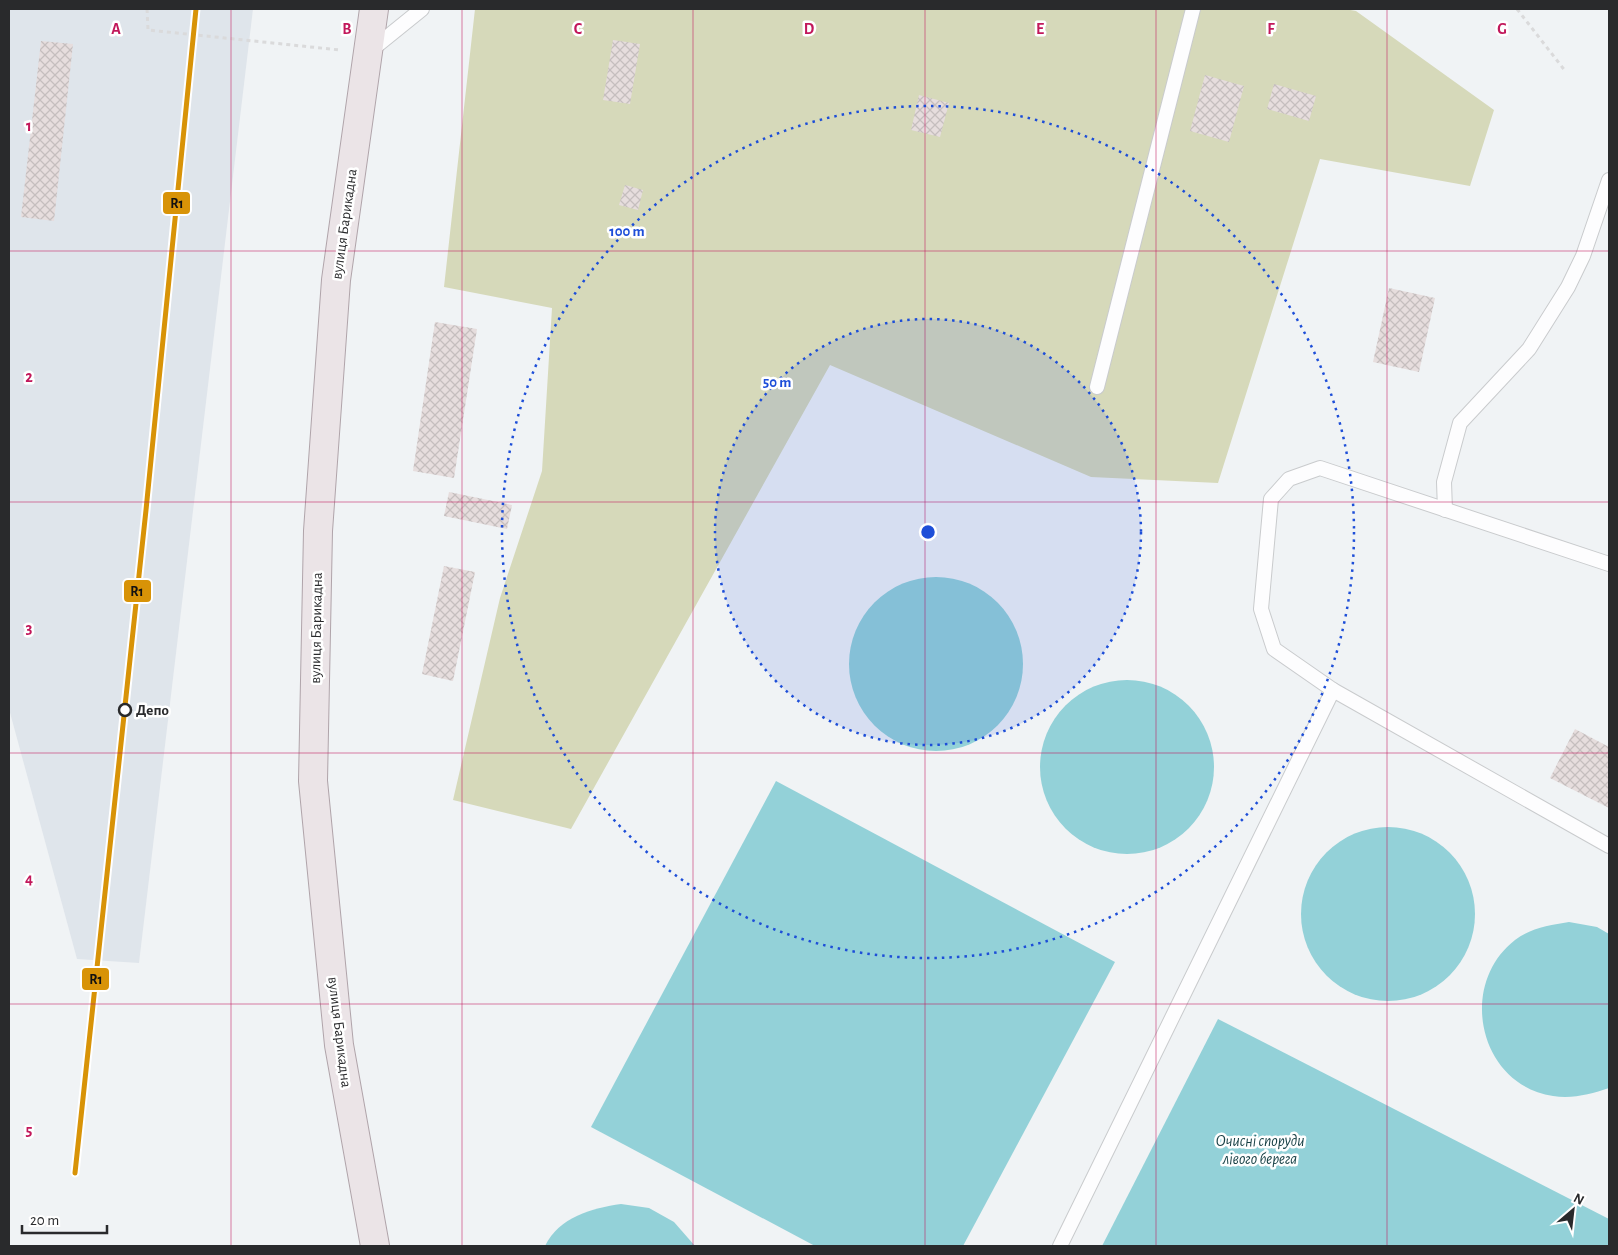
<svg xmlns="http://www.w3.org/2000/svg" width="1618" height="1255" viewBox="0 0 1618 1255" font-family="'Alegreya Sans',sans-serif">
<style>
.built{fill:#dfe5eb}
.garden{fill:#d6d9ba}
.water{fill:#93d1d8}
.building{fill:url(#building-cross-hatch)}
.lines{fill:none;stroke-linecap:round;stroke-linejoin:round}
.lane-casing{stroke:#c9cbcd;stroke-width:16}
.primary-casing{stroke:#b0a4aa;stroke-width:30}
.path{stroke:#dadadb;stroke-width:3;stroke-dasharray:4 4;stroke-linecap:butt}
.lane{stroke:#fdfdfe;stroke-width:14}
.primary{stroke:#ebe4e7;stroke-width:28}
.rail-1-casing{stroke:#fff;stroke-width:9}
.rail-1{stroke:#d89307;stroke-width:5}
.grid{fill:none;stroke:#c2185b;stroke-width:1;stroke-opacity:0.55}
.ring{fill:none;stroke:#1d4ed8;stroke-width:2.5;stroke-dasharray:2.5 5}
.stop-dot{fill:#fff;stroke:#292a2c;stroke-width:2.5}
.labels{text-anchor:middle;stroke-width:5;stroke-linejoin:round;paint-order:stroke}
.street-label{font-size:15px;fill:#292a2c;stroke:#fff}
.stop-label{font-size:15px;font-weight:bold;fill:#292a2c;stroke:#fff;text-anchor:start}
.water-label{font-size:16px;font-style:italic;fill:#163f44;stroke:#fff}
.grid-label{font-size:16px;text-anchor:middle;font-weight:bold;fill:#c2185b;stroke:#fff;stroke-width:5;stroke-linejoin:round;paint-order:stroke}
.centre{fill:#1d4ed8;stroke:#fff;stroke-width:2.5}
.ring-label{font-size:15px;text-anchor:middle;font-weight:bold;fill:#1d4ed8;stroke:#fff;stroke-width:5;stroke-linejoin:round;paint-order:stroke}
.line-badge{stroke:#fff;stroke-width:2}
.pale-badge-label{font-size:14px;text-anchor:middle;font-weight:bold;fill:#111}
</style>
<defs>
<pattern id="building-cross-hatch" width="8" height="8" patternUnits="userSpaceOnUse" patternTransform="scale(1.25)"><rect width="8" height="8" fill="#e6dddd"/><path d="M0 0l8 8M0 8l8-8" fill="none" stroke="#c5bebe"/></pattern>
</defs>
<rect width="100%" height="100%" fill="#f0f3f5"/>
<polygon class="built" points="9,9 253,9 139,963 77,959 9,709"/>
<polygon class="garden" points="475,9 1345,9 1356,11 1494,110 1470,186 1320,159 1218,483 1091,477 830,365 571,829 453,800 500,598 542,471 552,308 444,287"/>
<g class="water">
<circle cx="936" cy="664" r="87"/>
<circle cx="1127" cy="767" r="87"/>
<polygon points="776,781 1115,962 963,1246 815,1246 591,1127"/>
<circle cx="1388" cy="914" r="87"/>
<path d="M1569 922 1597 927 1609 934V1088C1591 1094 1573 1099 1553 1096 1479 1085 1457 985 1515 940 1531 928 1550 925 1569 922Z"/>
<polygon points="1218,1019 1609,1219 1609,1246 1102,1246"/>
<path d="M621 1204 649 1208 674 1222 695 1246H545C559 1217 592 1208 621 1204Z"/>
</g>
<g class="building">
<polygon points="613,40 640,44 630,104 603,100"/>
<polygon points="41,41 73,44 54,221 21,217"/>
<polygon points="1205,75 1244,86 1229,142 1190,131"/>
<polygon points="1274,84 1316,96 1309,121 1267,109"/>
<polygon points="919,95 949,103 940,137 911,130"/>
<polygon points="625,185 643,190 638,210 619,205"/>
<polygon points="1389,288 1435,298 1419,372 1373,362"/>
<polygon points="435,322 477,329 454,478 413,471"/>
<polygon points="449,492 512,505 507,529 444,516"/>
<polygon points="444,566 475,572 453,681 422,674"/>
<polygon points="1575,729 1609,747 1609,808 1550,778"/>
</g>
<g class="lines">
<defs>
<g id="lane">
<polyline points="370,51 422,9"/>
<polyline points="1097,387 1193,9"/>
<polyline points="1445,510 1444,482 1460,423 1529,349 1568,287 1583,256 1609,180"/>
<polyline points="1333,690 1274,649 1261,609 1271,499 1289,479 1320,468 1609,564"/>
<polyline points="1060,1246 1333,690 1609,846"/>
</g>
<polyline id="primary" points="374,9 336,280 318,531 313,781 339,1045 375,1246"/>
</defs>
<use href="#lane" class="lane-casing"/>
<use href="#primary" class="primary-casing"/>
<g class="path">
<polyline points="147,9 148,30 340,50"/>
<polyline points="1517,9 1566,72"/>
</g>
<use href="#lane" class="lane"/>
<use href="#primary" class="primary"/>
<defs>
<polyline id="rail-1" points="75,1173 146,510 196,9"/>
</defs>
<use href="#rail-1" class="rail-1-casing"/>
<use href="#rail-1" class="rail-1"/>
</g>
<path class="grid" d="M231 9V1246M462 9V1246M693 9V1246M925 9V1246M1156 9V1246M1387 9V1246M9 251H1609M9 502H1609M9 753H1609M9 1004H1609"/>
<circle cx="928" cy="532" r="213" fill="#1d4ed8" fill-opacity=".12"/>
<g class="ring">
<circle cx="928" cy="532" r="213"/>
<circle cx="928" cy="532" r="426"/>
</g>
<circle class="stop-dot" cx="125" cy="710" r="6"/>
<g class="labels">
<g class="street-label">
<text transform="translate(344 224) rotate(-82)" y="5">вулиця Барикадна</text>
<text transform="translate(316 628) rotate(-89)" y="5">вулиця Барикадна</text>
<text transform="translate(340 1032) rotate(83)" y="5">вулиця Барикадна</text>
</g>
<g class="stop-label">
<text x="136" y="715">Депо</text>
</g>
<g class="water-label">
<text x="1260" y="1146">Очисні споруди<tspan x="1260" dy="18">лівого берега</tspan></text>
</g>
</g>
<g class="grid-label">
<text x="116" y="34">A</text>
<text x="347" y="34">B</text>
<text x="578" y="34">C</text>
<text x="809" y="34">D</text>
<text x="1040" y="34">E</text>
<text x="1271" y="34">F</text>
<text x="1502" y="34">G</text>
<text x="29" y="131">1</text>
<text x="29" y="382">2</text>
<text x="29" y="633">3</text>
<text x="29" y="884">4</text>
<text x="29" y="1135">5</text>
</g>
<circle cx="928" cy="532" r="8" class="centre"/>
<g class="ring-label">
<text x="627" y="236">100 m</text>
<text x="777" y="387">50 m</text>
</g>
<g class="line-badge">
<rect x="162" y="191" width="29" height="24" rx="5" fill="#d89307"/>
<rect x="123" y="579" width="29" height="24" rx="5" fill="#d89307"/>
<rect x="81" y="967" width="29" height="24" rx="5" fill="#d89307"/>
</g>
<g class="pale-badge-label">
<text x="177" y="208">R1</text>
<text x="137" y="596">R1</text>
<text x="96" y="984">R1</text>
</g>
<rect width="1618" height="1255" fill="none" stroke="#292a2c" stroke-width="20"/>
<g transform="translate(1573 1210) rotate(28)" stroke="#ffffff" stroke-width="4" paint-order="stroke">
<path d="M0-4L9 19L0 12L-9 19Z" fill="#292a2c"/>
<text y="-8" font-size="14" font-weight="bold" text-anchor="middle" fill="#292a2c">N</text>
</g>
<path d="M22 1225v8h85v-8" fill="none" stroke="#292a2c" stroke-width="2.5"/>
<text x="30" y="1225" font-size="15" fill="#292a2c" stroke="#ffffff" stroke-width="4" paint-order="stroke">20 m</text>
</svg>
